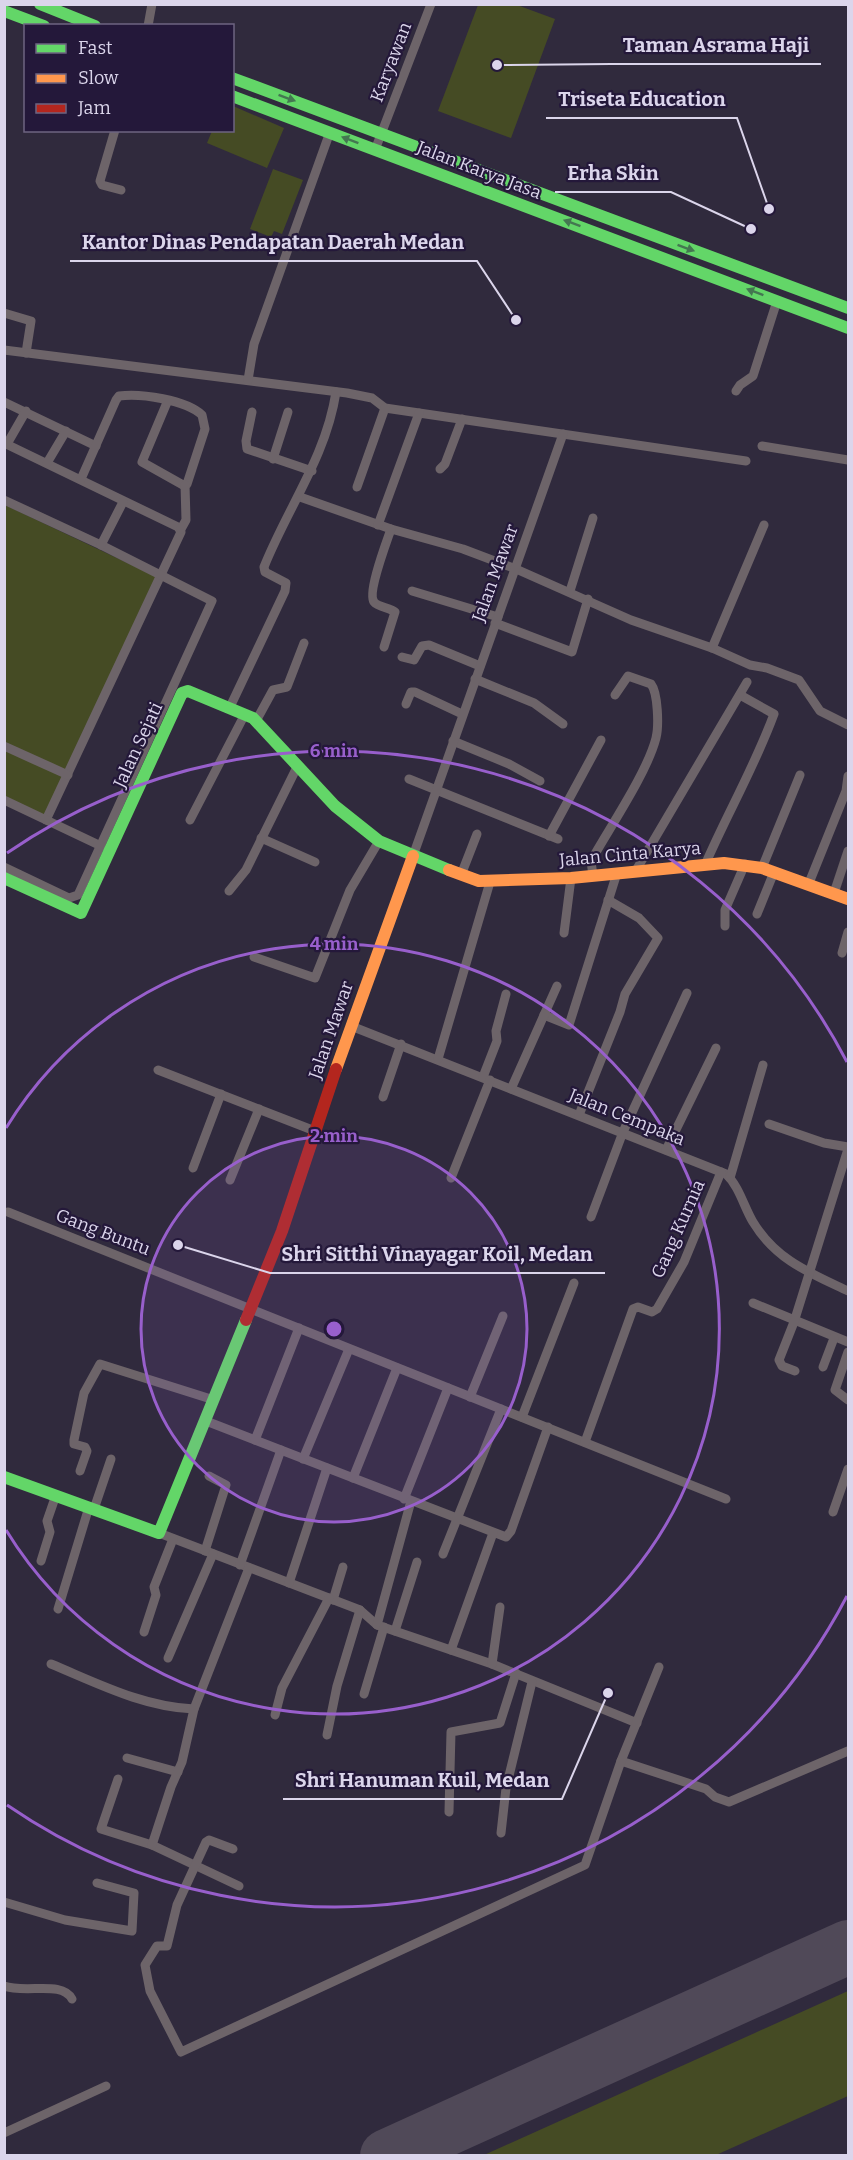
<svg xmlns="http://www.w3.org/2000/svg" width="853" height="2160" viewBox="0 0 853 2160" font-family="Bitter,serif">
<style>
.green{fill:#454b24}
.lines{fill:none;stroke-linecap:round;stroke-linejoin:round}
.runway{stroke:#504958;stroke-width:54}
.street{stroke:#6d6469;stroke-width:9}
.fast{stroke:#63d668;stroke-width:12}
.slow{stroke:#ff974d;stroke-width:12}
.jam{stroke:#b3261e;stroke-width:12}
.oneway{fill:#447751}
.ring{fill:none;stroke:#985fcc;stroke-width:3}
.labels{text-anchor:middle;stroke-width:4.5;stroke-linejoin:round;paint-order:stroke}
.street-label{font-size:18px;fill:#dbd5eb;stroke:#24183a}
.centre{fill:#985fcc;stroke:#24183a;stroke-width:3}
.ring-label{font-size:18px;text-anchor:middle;font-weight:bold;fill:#985fcc;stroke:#24183a;stroke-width:4.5;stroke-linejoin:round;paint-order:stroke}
.leader{fill:none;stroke:#dbd5eb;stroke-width:2}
.callout-dot{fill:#dbd5eb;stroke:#24183a;stroke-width:2}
.callout-label{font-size:20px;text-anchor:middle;font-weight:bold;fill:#dbd5eb;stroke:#24183a;stroke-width:4.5;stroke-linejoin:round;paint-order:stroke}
</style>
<rect width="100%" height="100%" fill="#302a3d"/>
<g class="green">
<polygon points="478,5 517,5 555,19 511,138 438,111"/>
<polygon points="233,106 284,128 267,168 207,143 212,131 232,130"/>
<polygon points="273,169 303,180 282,234 274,231 271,237 250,229"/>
<polygon points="5,505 157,577 44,816 5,797"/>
<polygon points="848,1991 848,2096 716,2155 484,2155"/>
</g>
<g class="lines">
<polyline class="runway" points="387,2156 848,1947"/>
<g class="street">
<polyline points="148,26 152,4"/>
<polyline points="115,130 100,181 102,185 121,190"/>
<polyline points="375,150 431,4"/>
<polyline points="4,313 31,321 26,353"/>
<polyline points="4,350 347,393 372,398 385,408 746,461"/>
<polyline points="248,380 254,344 330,132"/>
<polyline points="736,391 740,385 753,376 777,301"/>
<polyline points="4,402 96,446"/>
<polyline points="252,412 246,441 247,449 312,471"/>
<polyline points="4,443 178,527 181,532 46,820"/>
<polyline points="7,444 26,411"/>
<polyline points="762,446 848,460"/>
<polyline points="273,459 288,412"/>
<polyline points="47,463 66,431"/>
<polyline points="440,469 445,464 462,419"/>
<path d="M81 479 116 400 119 396C141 393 186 400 202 415L205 429 187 484 183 485 142 462 168 400"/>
<polyline points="357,487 385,408"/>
<polyline points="300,497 391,529 463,549 516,569 631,620 712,648 750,665 767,668 799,680 820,711 848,725"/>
<polyline points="4,500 101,545 212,601 78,895 69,898 4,867"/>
<polyline points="378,525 419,413"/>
<polyline points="181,529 186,520 185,485"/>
<polyline points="101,545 123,502"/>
<polyline points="412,591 498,617"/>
<polyline points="570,591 593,518"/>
<polyline points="495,623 572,652 588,599"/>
<path d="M384 647 395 612C390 608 378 607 374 602 367 593 387 541 391 529"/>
<polyline points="712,648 764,525"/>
<polyline points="402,657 414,660 422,646 429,645 480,666"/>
<polyline points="475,679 534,703 563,724"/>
<polyline points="406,704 411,692 415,692 462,714"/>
<path d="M230 707 285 591 286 583 265 572 264 567C288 507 326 457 336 392"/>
<polyline points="256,721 273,690 287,687 304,643"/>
<polyline points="453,741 509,764 540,781"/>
<polyline points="4,746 68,775"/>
<polyline points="409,779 558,839"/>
<polyline points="4,800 101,846"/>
<polyline points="190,820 245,714"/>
<polyline points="549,836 601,740"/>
<polyline points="261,838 315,862"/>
<polyline points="413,856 563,434"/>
<path d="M705 865C727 814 755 766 774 714L740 695"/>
<polyline points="762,868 800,775"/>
<polyline points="635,872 747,682"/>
<polyline points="461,875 477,834"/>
<path d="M593 876 591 861C610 827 647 773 656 738 659 726 658 693 651 684L628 676 615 695"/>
<polyline points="809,883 846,791 848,776"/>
<polyline points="229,891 246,870 298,765"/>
<polyline points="834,893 848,851"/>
<polyline points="757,914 774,872"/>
<polyline points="725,926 725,910 745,864"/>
<polyline points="564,933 571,878"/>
<polyline points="842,953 848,932"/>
<polyline points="254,957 315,978 350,890 379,841"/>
<polyline points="544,1015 569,1025 617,873"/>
<path d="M351 1026 726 1174C739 1186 744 1207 753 1222 776 1260 810 1273 848 1291"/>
<polyline points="438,1059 490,882"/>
<polyline points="158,1070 315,1131"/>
<polyline points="483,1077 497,1041 496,1031 506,994"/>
<polyline points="511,1089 557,986"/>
<polyline points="383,1097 401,1044"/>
<polyline points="579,1115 620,1012 625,994 658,938 639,918 608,900"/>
<polyline points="769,1124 824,1143 848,1147"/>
<polyline points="666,1150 716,1048"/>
<polyline points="193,1168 221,1094"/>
<polyline points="451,1178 490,1080"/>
<polyline points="730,1178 763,1065"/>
<polyline points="230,1180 259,1109"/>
<polyline points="8,1212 726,1499"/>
<polyline points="591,1217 623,1132 687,993"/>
<polyline points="753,1303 848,1342"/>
<polyline points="823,1367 834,1338"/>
<polyline points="795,1371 782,1366 779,1360 794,1322 848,1149"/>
<polyline points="470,1397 503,1316"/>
<polyline points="848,1400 835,1390 848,1352"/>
<polyline points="522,1417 574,1283"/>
<polyline points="206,1421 506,1537 511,1531 548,1427"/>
<polyline points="255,1440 299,1328"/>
<polyline points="585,1442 633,1309 638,1307 652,1312 657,1309 684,1262 721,1172"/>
<polyline points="303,1459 349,1349"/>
<polyline points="80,1471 87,1451 85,1447 74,1444 74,1440 84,1393 100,1364 214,1400"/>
<polyline points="353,1478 397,1368"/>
<polyline points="404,1499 448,1388"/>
<polyline points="94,1509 111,1459"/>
<polyline points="833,1512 848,1469"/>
<polyline points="159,1533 360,1610 377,1625 492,1664 637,1723"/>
<polyline points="205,1551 226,1485 209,1476"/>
<polyline points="443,1554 501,1409"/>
<polyline points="41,1561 50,1532 47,1521 56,1495"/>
<polyline points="240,1565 281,1450"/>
<polyline points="289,1583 327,1468"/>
<polyline points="333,1600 343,1567"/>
<polyline points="58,1609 89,1507"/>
<polyline points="377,1625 411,1501"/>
<polyline points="395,1631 417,1562"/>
<polyline points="144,1632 156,1595 154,1587 173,1539"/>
<polyline points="451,1650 493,1533"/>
<polyline points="168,1658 213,1554"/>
<path d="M51 1664C97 1683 143 1707 194 1709"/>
<polyline points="492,1664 500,1607"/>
<polyline points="364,1694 384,1627"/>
<polyline points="275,1715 282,1688 329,1598"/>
<polyline points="327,1735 337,1686 360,1610"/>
<polyline points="127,1758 178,1772"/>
<polyline points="621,1761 706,1789 715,1797 729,1802 848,1751"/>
<polyline points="118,1779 101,1829 152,1845 239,1886"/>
<polyline points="449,1812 451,1732 500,1723 516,1673"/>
<polyline points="501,1833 506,1788 532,1682"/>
<polyline points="152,1845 171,1787 182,1762 194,1709 249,1568"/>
<polyline points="233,1849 209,1840 206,1842 177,1905 167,1946 157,1946 145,1965 150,1991 181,2052 585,1865 621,1761 659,1667"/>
<polyline points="4,1902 65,1920 132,1931 134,1893 97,1883"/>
<path d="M4 1986C26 1994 62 1980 72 1999"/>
<polyline points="4,2133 106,2086"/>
</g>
<g class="fast">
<polyline points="40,4 95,26"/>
<polyline points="4,11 44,26"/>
<polyline points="232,78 848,308"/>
<polyline points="232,96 848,328"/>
<polyline points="4,878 81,913 182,693 188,691 253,718 335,806 379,841 449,870"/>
<polyline points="4,1477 159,1533 246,1320"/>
</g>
<g class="slow">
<polyline points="449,870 479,881 571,878 724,863 762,868 848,899"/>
<polyline points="336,1069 413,856"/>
</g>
<polyline class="jam" points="246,1320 282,1231 336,1069"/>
</g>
<defs><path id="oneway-solid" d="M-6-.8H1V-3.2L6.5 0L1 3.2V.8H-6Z" transform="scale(1.5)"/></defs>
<g class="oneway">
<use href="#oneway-solid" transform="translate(287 98) rotate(20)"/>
<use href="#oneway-solid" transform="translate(350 140) rotate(-159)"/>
<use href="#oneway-solid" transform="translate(572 223) rotate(-160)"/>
<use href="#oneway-solid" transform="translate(686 248) rotate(20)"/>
<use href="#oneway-solid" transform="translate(755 292) rotate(-159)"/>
</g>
<circle cx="334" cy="1329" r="193" fill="#985fcc" fill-opacity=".12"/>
<g class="ring">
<circle cx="334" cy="1329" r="193"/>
<path d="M6 1128A385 385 0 1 1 6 1530"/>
<path d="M847 1596A578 578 0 0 1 7 1805M7 853A578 578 0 0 1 847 1062"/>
</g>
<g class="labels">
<g class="street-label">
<text transform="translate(391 62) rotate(-69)" y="6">Karyawan</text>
<text transform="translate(479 170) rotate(21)" y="6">Jalan Karya Jasa</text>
<text transform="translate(495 573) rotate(-70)" y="6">Jalan Mawar</text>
<text transform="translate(138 745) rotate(-65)" y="6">Jalan Sejati</text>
<text transform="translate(630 854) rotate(-5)" y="6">Jalan Cinta Karya</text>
<text transform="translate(331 1030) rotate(-71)" y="6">Jalan Mawar</text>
<text transform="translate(627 1117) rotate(22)" y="6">Jalan Cempaka</text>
<text transform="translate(678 1229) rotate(-66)" y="6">Gang Kurnia</text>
<text transform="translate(103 1232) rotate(21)" y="6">Gang Buntu</text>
</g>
</g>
<circle cx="334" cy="1329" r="9" class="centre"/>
<g class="ring-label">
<text x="334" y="757">6 min</text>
<text x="334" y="950">4 min</text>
<text x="334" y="1142">2 min</text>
</g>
<path class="leader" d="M497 65L611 64H821M769 209L737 118H546M751 229L671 192H555M516 320L477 261H70M178 1245L270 1273H605M608 1693L562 1799H283"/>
<g class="callout-dot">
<circle cx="497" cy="65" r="6"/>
<circle cx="769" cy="209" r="6"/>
<circle cx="751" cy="229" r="6"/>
<circle cx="516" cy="320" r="6"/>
<circle cx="178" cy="1245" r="6"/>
<circle cx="608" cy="1693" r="6"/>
</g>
<g class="callout-label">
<text x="716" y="52">Taman Asrama Haji</text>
<text x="642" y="106">Triseta Education</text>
<text x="613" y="180">Erha Skin</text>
<text x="273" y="249">Kantor Dinas Pendapatan Daerah Medan</text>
<text x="437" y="1261">Shri Sitthi Vinayagar Koil, Medan</text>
<text x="422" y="1787">Shri Hanuman Kuil, Medan</text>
</g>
<rect width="853" height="2160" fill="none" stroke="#dbd5eb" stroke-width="12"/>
<rect x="24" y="24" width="210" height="108" fill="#24183a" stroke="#6d6481" stroke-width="1.5"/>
<rect x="36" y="44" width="30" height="9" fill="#63d668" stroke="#6d6481" stroke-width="1.5"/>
<text x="78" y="54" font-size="18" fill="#dbd5eb">Fast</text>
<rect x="36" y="74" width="30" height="9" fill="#ff974d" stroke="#6d6481" stroke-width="1.5"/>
<text x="78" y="84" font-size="18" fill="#dbd5eb">Slow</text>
<rect x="36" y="104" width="30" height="9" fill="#b3261e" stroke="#6d6481" stroke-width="1.5"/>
<text x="78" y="114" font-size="18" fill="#dbd5eb">Jam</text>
</svg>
